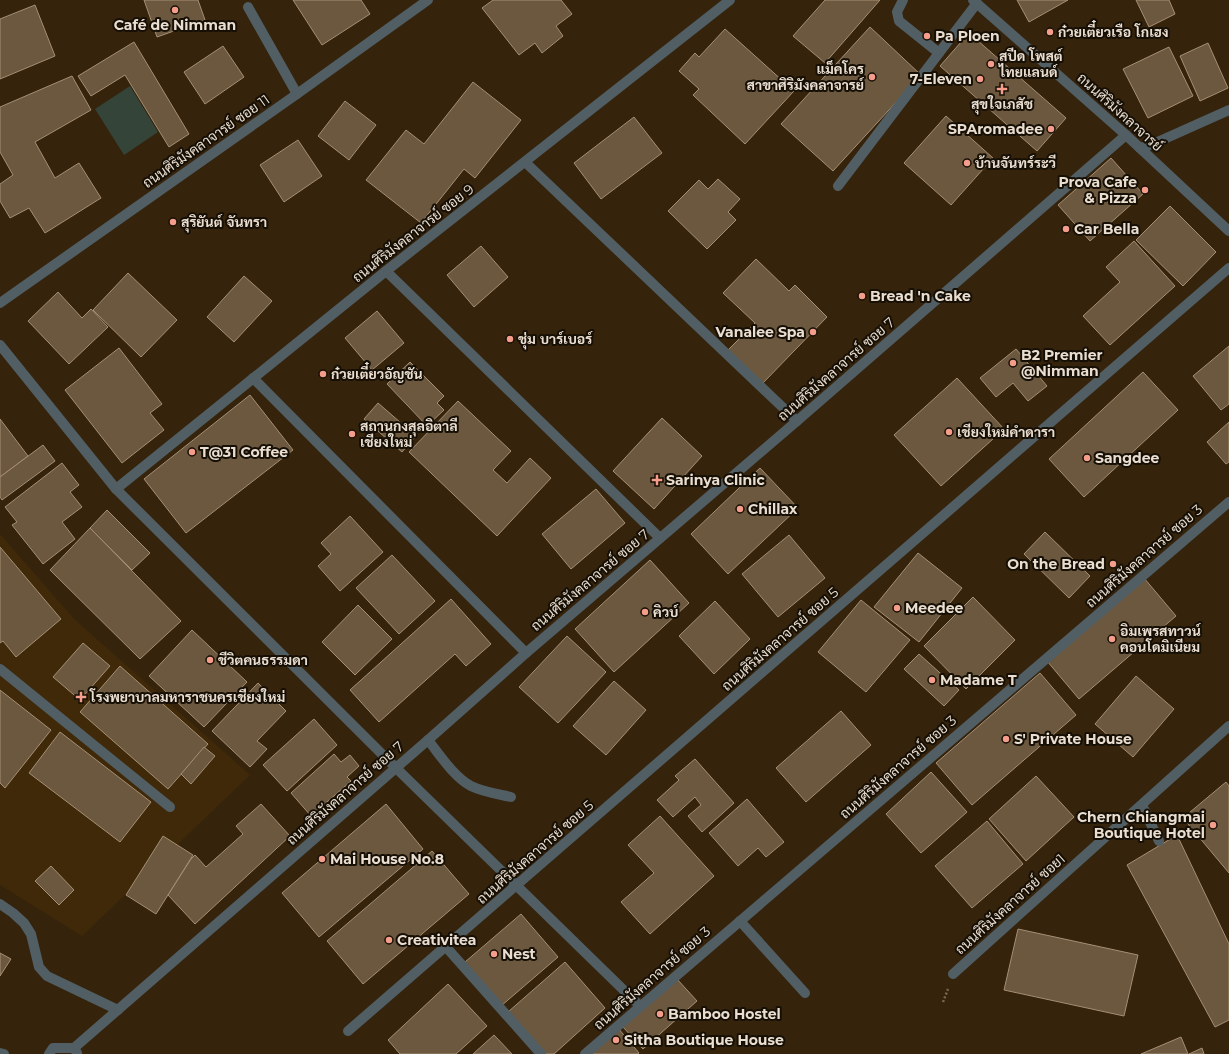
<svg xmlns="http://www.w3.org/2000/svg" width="1229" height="1054" viewBox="0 0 1229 1054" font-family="Montserrat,Sarabun,sans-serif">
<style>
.built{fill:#3f2909}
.green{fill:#344439}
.building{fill:#6c583f;stroke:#a58f75}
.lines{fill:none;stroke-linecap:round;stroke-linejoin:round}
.path{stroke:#796955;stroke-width:2.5;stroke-dasharray:2 2;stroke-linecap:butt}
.service{stroke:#515e64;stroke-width:10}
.minor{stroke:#515e64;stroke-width:10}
.tertiary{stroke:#515e64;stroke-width:10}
.poi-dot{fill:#f49d8b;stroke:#160f05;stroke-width:1.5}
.labels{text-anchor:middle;stroke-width:4;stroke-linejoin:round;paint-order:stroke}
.poi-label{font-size:14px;font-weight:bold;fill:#eaded0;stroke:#160f05;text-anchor:start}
.street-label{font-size:14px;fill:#eaded0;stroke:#160f05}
</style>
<rect width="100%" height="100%" fill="#35230c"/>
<polygon class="built" points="0,534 74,619 250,775 82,936 0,885"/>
<polygon class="green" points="130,86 158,132 124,155 95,109"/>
<g class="building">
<polygon points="144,0 198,0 205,20 157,37"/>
<polygon points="293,0 361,0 370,14 322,45"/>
<polygon points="493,0 561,0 572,14 556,26 563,36 542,53 535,43 519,55 482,8"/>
<polygon points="825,0 880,0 825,63 793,36"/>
<polygon points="1017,0 1068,0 1029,22"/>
<polygon points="1136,0 1169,0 1175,14 1149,27"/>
<polygon points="35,5 55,56 0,79 0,19"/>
<polygon points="870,27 921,75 833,171 781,124"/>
<polygon points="725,29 794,91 745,144 693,95 699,89 679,71 695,53 699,57"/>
<polygon points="969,33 1066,118 1037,151 940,66"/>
<polygon points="134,42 189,134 169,147 125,75 91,96 78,76"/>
<polygon points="1208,43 1228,88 1200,101 1180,56"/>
<polygon points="223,46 244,77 205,104 184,72"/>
<polygon points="1169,47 1193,96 1148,118 1123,69"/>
<polygon points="72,76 91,110 35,142 55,178 79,163 101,198 45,233 29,208 10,218 0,201 0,184 13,175 0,152 0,107"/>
<polygon points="473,82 521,120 475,178 464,169 421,223 366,180 406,130 424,144"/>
<polygon points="345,101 376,125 349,160 318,136"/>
<polygon points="946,116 993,158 951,205 904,163"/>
<polygon points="634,117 662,153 601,199 574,163"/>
<polygon points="298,140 322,176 284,202 260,165"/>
<polygon points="1111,158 1143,194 1090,241 1058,205"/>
<polygon points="718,179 740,199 728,212 736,220 707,249 668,211 699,180 708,189"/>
<polygon points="1170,206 1216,252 1183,286 1136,240"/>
<polygon points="1134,241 1175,286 1110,345 1083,316 1120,282 1106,267"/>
<polygon points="481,246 508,277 474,307 447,275"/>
<polygon points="756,259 789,291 795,285 827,317 761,385 726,352 755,323 723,293"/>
<polygon points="128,273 177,320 141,357 93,310"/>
<polygon points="244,276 272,301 234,342 207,317"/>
<polygon points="58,292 82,318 91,309 108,327 69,364 28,321"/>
<polygon points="377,311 404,343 372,370 345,338"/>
<polygon points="1229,346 1229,404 1221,410 1193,376"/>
<polygon points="119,348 162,404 150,413 164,430 122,463 65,390"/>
<polygon points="1016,349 1047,386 1028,401 1013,383 996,397 980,378"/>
<polygon points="410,362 444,396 437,403 444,410 427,426 387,384"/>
<polygon points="1143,372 1178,410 1084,497 1049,459"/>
<polygon points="957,378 1004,429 941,486 894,435"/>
<polygon points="250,395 293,450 186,533 144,479"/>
<polygon points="458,401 511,451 493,470 507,483 530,458 551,478 497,536 409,452"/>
<polygon points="378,403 416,436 402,452 364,419"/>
<polygon points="662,418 702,456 654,509 613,471"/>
<polygon points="0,419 28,456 0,477"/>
<polygon points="1229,422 1229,462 1226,464 1207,442"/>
<polygon points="43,445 55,461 2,500 0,497 0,477"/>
<polygon points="62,463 79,485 70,492 82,507 62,522 75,539 43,564 12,525 17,522 5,507"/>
<polygon points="760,468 798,508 728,574 691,534"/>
<polygon points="596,489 625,523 571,569 542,534"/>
<polygon points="107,510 150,553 132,570 90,528"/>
<polygon points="350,516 383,552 340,591 318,566 331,554 321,543"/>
<polygon points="90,528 181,621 140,659 50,570"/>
<polygon points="1045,532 1090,576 1069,598 1024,554"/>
<polygon points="789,535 825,578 778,617 742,574"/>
<polygon points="0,547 61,619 16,657 3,641 0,643"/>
<polygon points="918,553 962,588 919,642 874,607"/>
<polygon points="392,555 435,601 399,634 356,588"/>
<polygon points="650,560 689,603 614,672 575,629"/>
<polygon points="1144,578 1176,616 1079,699 1047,661"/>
<polygon points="973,597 1015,640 966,689 924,646"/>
<polygon points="451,599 491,644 466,666 455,654 379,722 350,690"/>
<polygon points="861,600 910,640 866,692 818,652"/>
<polygon points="715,601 750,639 714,674 679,636"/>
<polygon points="358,605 392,639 355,675 322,642"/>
<polygon points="192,630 247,682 204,727 149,676"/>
<polygon points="567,636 606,672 558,723 519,687"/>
<polygon points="83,643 110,666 80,700 53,677"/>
<polygon points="919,654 959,690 944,706 904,669"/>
<polygon points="120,666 208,744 168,789 80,712"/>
<polygon points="1040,673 1076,715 972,805 936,763"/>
<polygon points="1136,676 1174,709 1133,757 1095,724"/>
<polygon points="614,681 646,710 606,755 573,726"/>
<polygon points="258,683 286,711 257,741 267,749 250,767 212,731"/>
<polygon points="0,690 51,730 5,788 0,783"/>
<polygon points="841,711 871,745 806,802 776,768"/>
<polygon points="314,719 337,745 287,791 263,765"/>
<polygon points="60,732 151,802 120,842 29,773"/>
<polygon points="204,747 215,756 191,784 181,774"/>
<polygon points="334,754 341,762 350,755 359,766 347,777 351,781 311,816 291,793"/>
<polygon points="695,759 734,803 702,832 688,816 701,805 695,797 673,817 657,800 679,780 675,776"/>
<polygon points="931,772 967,812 921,853 886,814"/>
<polygon points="1036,776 1074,817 1026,861 989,819"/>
<polygon points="1226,782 1229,786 1229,873 1183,818"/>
<polygon points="747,799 784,842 766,857 758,848 738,866 709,833"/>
<polygon points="261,804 290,836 195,924 168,895 191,859 195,855 206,867 243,834 236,826"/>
<polygon points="386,804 423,849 319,937 282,893"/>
<polygon points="660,816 714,876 650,934 621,902 654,873 628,845"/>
<polygon points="987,821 1023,864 972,908 935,866"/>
<polygon points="1177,835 1229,944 1229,1020 1215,1027 1127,865"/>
<polygon points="163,836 193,855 156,914 126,895"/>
<polygon points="432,851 469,894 363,984 327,941"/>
<polygon points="51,866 74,890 59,905 35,881"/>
<polygon points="521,914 558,957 501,1006 465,962"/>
<polygon points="1018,929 1138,955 1124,1016 1004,990"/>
<polygon points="0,953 11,959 0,976"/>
<polygon points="565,962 605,1008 554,1054 545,1054 508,1012"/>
<polygon points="677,979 697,1001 643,1049 623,1027"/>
<polygon points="448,984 487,1026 456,1054 400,1054 388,1040"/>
<polygon points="618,1028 639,1053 638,1054 588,1054"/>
<polygon points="494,1035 512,1054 473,1054"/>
<polygon points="1181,1037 1188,1054 1141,1054"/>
<polygon points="1202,1048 1204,1054 1189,1054"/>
</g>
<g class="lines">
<polyline class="path" points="943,1002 948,989"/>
<g class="service">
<polyline points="903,0 897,12 899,21 939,53"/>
<polyline points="248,7 297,94"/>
<polyline points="838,186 977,3"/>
<polyline points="0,669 170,807"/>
<path d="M428 740C440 755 454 777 471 786 483 792 498 794 511 797"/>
<polyline points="0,904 13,913 24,923 31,934 39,967 47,976 118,1010"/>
<polyline points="740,921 805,993"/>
<polyline points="446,947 541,1054"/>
<polyline points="0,1053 4,1054"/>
</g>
<g class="minor">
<polyline points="1140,148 1153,144 1229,110"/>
<polyline points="525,162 797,421"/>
<polyline points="386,271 660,538"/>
<polyline points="0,303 297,94 428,0"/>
<polyline points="0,345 116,489 395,767 640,1006"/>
<polyline points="253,378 526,653"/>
<polyline points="116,489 386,271 730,0"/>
<polyline points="1142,805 1159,841"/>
<polyline points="953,974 1229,726"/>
<polyline points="348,1031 1229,268"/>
<polyline points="74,1048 428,740 526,653 797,421 1126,135"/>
<polyline points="49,1054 53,1048 74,1048 77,1053"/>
<polyline points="585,1054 1229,502"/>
</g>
<polyline class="tertiary" points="973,0 1126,135 1229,231"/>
</g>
<g class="poi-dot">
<circle cx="175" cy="10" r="4"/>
<circle cx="1050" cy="32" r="4"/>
<circle cx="927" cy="36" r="4"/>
<circle cx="991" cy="64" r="4"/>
<circle cx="872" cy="77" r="4"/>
<circle cx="980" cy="79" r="4"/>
<path d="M1000 83h4v4h4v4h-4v4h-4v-4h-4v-4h4z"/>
<circle cx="1051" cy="129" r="4"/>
<circle cx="967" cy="163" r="4"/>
<circle cx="1145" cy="190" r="4"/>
<circle cx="173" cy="222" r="4"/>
<circle cx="1066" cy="229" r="4"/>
<circle cx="862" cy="296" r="4"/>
<circle cx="813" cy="332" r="4"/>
<circle cx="510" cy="339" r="4"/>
<circle cx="1013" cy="363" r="4"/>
<circle cx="323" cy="374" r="4"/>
<circle cx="949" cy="432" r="4"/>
<circle cx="352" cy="434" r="4"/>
<circle cx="192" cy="452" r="4"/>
<circle cx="1087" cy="458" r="4"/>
<path d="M655 474h4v4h4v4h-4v4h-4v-4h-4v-4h4z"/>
<circle cx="740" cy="509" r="4"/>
<circle cx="1113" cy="564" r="4"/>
<circle cx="897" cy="608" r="4"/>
<circle cx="645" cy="612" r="4"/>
<circle cx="1112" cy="639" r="4"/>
<circle cx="210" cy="660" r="4"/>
<circle cx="932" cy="680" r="4"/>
<path d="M79 691h4v4h4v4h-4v4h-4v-4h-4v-4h4z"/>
<circle cx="1006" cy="739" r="4"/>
<circle cx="1213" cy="825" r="4"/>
<circle cx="322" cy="859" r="4"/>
<circle cx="389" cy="940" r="4"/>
<circle cx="494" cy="954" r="4"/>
<circle cx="660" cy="1014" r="4"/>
<circle cx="616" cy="1040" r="4"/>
</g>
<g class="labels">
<g class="poi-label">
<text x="175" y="30" text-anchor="middle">Café de Nimman</text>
<text x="1058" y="37">ก๋วยเตี๋ยวเรือ โกเฮง</text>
<text x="935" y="41">Pa Ploen</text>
<text x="999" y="61">สปีด โพสต์<tspan x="999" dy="16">ไทยแลนด์</tspan></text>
<text x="864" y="74" text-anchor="end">แม็คโคร<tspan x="864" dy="16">สาขาศิริมังคลาจารย์</tspan></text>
<text x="972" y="84" text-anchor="end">7-Eleven</text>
<text x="1002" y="109" text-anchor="middle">สุขใจเภสัช</text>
<text x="1043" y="134" text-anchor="end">SPAromadee</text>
<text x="975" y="168">บ้านจันทร์ระวี</text>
<text x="1137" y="187" text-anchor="end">Prova Cafe<tspan x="1137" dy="16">&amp; Pizza</tspan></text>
<text x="181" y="227">สุริยันต์ จันทรา</text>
<text x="1074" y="234">Car Bella</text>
<text x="870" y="301">Bread 'n Cake</text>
<text x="805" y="337" text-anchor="end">Vanalee Spa</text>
<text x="518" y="344">ชุ่ม บาร์เบอร์</text>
<text x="1021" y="360">B2 Premier<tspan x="1021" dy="16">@Nimman</tspan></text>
<text x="331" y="379">ก๋วยเตี๋ยวอัญชัน</text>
<text x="360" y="431">สถานกงสุลอิตาลี<tspan x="360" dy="16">เชียงใหม่</tspan></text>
<text x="957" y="437">เชียงใหม่คำดารา</text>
<text x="200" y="457">T@31 Coffee</text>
<text x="1095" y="463">Sangdee</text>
<text x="666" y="485">Sarinya Clinic</text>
<text x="748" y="514">Chillax</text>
<text x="1105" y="569" text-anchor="end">On the Bread</text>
<text x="905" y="613">Meedee</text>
<text x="653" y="617">คิวบ์</text>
<text x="1120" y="636">อิมเพรสทาวน์<tspan x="1120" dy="16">คอนโดมิเนียม</tspan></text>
<text x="218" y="665">ชีวิตคนธรรมดา</text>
<text x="940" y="685">Madame T</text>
<text x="90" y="702">โรงพยาบาลมหาราชนครเชียงใหม่</text>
<text x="1014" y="744">S' Private House</text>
<text x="1205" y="822" text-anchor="end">Chern Chiangmai<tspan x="1205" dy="16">Boutique Hotel</tspan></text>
<text x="330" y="864">Mai House No.8</text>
<text x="397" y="945">Creativitea</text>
<text x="502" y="959">Nest</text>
<text x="668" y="1019">Bamboo Hostel</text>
<text x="624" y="1045">Sitha Boutique House</text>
</g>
<g class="street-label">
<text transform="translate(1120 112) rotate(42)" y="5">ถนนศิริมังคลาจารย์</text>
<text transform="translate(206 141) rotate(-35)" y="5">ถนนศิริมังคลาจารย์ ซอย 11</text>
<text transform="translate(413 233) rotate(-38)" y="5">ถนนศิริมังคลาจารย์ ซอย 9</text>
<text transform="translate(836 369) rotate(-41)" y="5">ถนนศิริมังคลาจารย์ ซอย 7</text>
<text transform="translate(1144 556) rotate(-41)" y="5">ถนนศิริมังคลาจารย์ ซอย 3</text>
<text transform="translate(590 580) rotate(-40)" y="5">ถนนศิริมังคลาจารย์ ซอย 7</text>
<text transform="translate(780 639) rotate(-41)" y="5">ถนนศิริมังคลาจารย์ ซอย 5</text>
<text transform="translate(898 767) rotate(-41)" y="5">ถนนศิริมังคลาจารย์ ซอย 3</text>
<text transform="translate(345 793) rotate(-41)" y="5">ถนนศิริมังคลาจารย์ ซอย 7</text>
<text transform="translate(535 852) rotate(-41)" y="5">ถนนศิริมังคลาจารย์ ซอย 5</text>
<text transform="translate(1010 904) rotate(-42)" y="5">ถนนศิริมังคลาจารย์ ซอย1</text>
<text transform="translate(652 978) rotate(-41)" y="5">ถนนศิริมังคลาจารย์ ซอย 3</text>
</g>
</g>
</svg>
